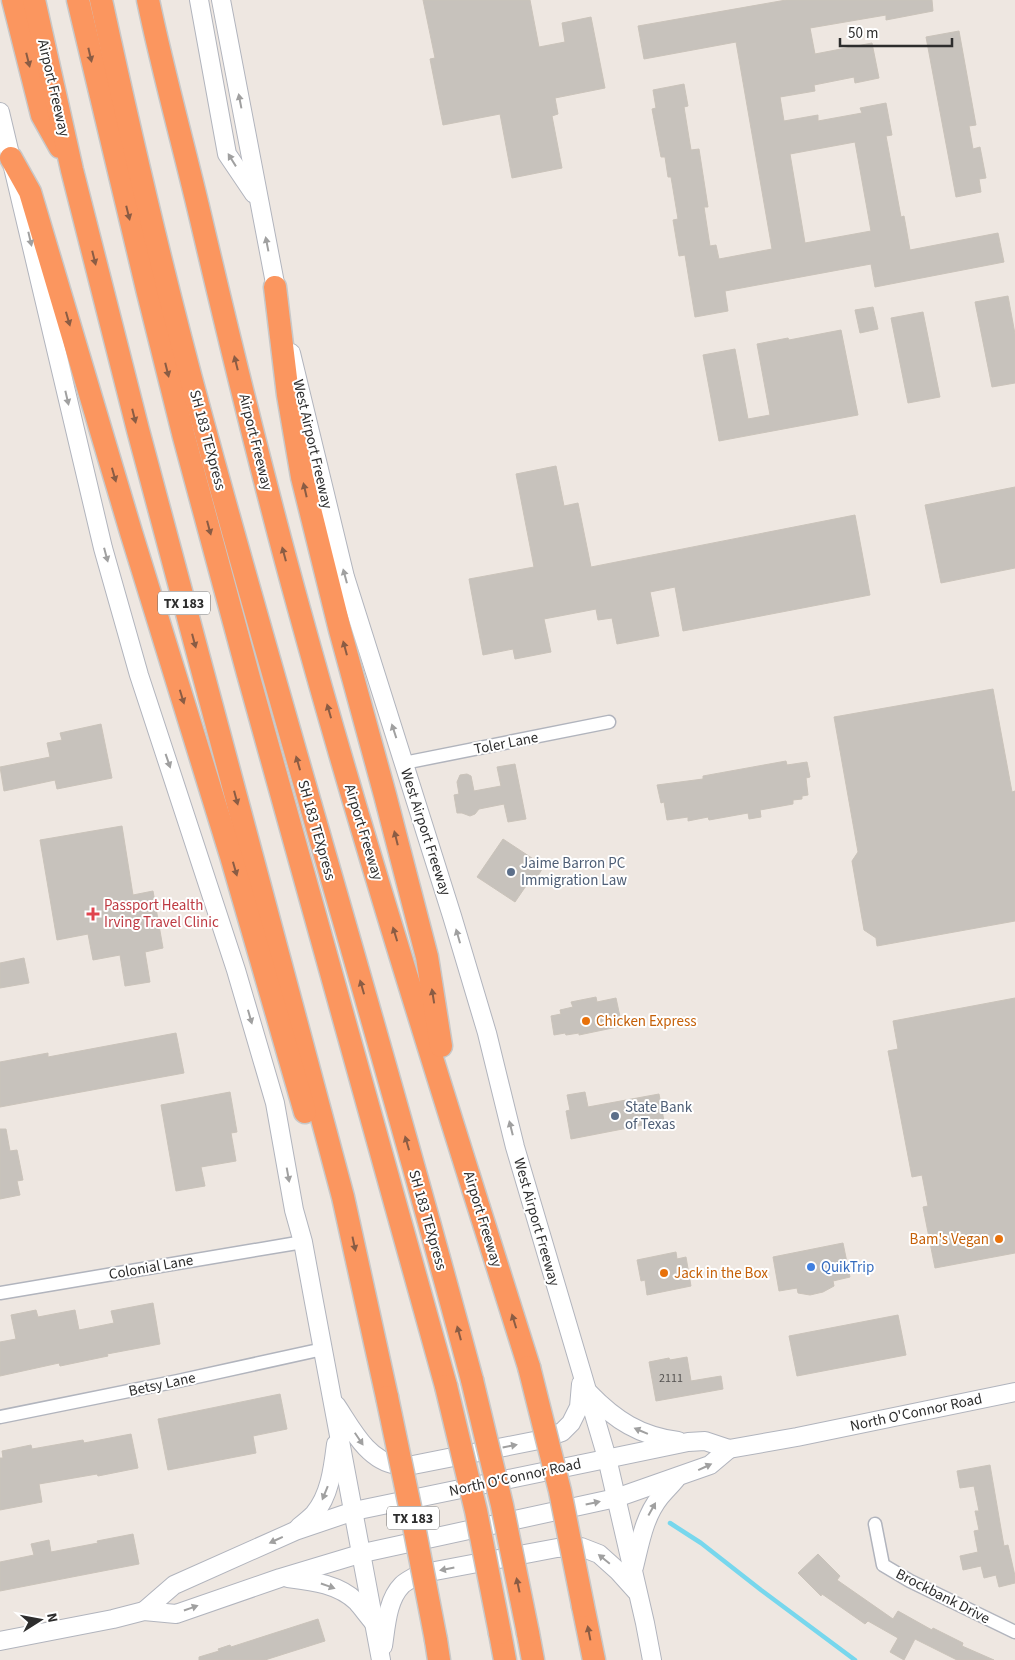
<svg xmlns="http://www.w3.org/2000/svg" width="1015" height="1660" viewBox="0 0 1015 1660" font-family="'Source Sans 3',sans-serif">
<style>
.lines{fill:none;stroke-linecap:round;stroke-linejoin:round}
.stream{stroke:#77d7ed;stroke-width:4.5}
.building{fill:#c7c2bc;stroke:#cac3ba;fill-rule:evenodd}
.minor-casing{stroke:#b1b4bd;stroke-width:15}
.secondary-casing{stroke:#b1b4bd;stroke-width:20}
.motorway-casing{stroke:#c8c8c8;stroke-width:25}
.minor{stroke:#fff;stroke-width:12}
.secondary{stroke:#fff;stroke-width:18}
.motorway{stroke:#fb965f;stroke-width:22}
.motorway-bridge-casing{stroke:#c8c8c8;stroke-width:25;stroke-linecap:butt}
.motorway-bridge{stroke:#fb965f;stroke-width:22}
.oneway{fill:#8a5c44}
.oneway2{fill:#a0a0a0}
.service-dot{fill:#5c6f8a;stroke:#fff;stroke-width:2}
.health-dot{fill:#e0444e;stroke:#fff;stroke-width:2}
.food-dot{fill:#e8710a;stroke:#fff;stroke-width:2}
.shop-dot{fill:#3f7fe0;stroke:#fff;stroke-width:2}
.labels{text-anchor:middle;stroke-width:4;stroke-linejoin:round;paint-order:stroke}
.number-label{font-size:12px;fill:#545251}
.shield{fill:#fff;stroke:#6c6c6c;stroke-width:1}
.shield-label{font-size:14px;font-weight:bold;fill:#2d2d2d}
.street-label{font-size:15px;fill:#2d2d2d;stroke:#fff}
.service-label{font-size:15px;fill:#4e5e75;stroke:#fff;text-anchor:start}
.health-label{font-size:15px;fill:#be3a42;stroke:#fff;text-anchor:start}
.food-label{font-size:15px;fill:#c56008;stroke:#fff;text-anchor:start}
.shop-label{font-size:15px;fill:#366cbe;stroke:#fff;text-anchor:start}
</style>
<rect width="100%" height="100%" fill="#eee7e1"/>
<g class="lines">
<polyline class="stream" points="670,1523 701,1543 761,1590 855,1660"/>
</g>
<g class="building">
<polygon points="423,0 530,0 539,47 565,42 562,23 591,17 605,88 555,98 558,114 552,116 562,168 512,178 500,114 443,125 430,59 435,58"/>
<path d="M786 0H932L933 11 886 20V15L810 28 815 54 872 43 879 78 855 83 854 77 814 85 815 91 780 97 784 121 818 115V121L862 113 860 108 886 103 892 135 886 136 901 217 904 216 910 250 998 233 1004 262 875 287 871 264 725 291 728 311 695 317 685 255 679 256 673 220 678 219 671 177H668L665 157H661L652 109 656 108 653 90 684 84 688 106 684 107 691 150 699 149 708 207H704L710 246 716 245 719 259 772 249 736 42 644 59 638 26ZM855 142 871 231 805 243 790 154Z"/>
<polygon points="959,31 976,125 969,126 973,149 980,147 986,178 979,179 981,192 956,197 926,37"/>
<polygon points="1008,296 1015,334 1015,383 992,387 975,302"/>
<polygon points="873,307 878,329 860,333 855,310"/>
<polygon points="923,312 940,397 908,403 891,318"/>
<polygon points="841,330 858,415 719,441 703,355 735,349 748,419 770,415 757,344 788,338 789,340"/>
<polygon points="556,466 564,506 578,503 591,567 855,515 870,595 683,631 675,587 650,592 659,636 617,644 612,618 598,620 596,609 544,619 551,652 515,659 513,649 483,655 469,579 534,567 516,474"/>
<polygon points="1015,487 1015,568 941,583 925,505"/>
<polygon points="993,689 1012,792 1015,791 1015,921 877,946 876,938 864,930 852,861 858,852 834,717"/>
<polygon points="101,724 112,778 57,789 55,780 4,791 0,767 50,757 47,743 62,740 60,733"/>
<polygon points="786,761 787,765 807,762 810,777 806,778 808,795 802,796 802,799 793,800 793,804 760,810 761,817 749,819 748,813 709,820 708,817 688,821 688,817 667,820 664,802 661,803 657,785 703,779 703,776"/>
<polygon points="515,764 526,819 508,822 504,804 479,809 475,814 470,816 462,813 457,813 454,795 459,794 457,782 460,775 467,774 471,776 474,791 501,786 497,767"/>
<polygon points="122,826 133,895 153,891 163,948 145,952 150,982 125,986 120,955 93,960 88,934 57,940 40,840"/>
<polygon points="503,839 544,866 532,885 528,883 515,902 477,877"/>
<polygon points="24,958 29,983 0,988 0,963"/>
<polygon points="596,997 597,1002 616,998 622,1026 579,1035 579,1033 566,1035 565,1033 554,1035 551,1016 561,1014 560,1010 573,1007 571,1002"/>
<polygon points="1015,998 1015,1253 935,1268 923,1207 928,1206 922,1175 912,1177 888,1051 898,1049 893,1021"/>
<polygon points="176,1033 184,1073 0,1107 0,1062 48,1053 48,1057"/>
<polygon points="230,1092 237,1132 231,1133 236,1161 201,1167 205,1186 176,1191 161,1105"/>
<polygon points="585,1092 588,1107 659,1094 664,1121 571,1139 566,1111 570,1110 567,1095"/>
<polygon points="0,1129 6,1129 10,1151 17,1150 23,1180 17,1181 20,1195 0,1199"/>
<polygon points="843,1243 850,1277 833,1281 834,1286 823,1292 810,1295 798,1293 797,1288 779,1291 773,1257"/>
<polygon points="676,1252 677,1259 686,1257 691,1286 647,1295 645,1280 641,1281 637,1260"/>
<polygon points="153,1303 160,1344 107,1354 108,1356 60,1366 59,1363 0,1376 0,1342 16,1339 11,1315 36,1310 38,1317 75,1310 79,1330 114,1323 111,1311"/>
<polygon points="898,1315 906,1355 797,1376 789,1336"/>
<polygon points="687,1357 691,1381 721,1376 723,1389 656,1401 649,1362 669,1358 670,1360"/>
<polygon points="280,1394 287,1429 253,1436 256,1453 168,1470 158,1419"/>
<polygon points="131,1434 138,1468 98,1476 97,1474 39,1484 42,1502 0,1510 0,1458 3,1458 2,1451 31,1445 32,1449 83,1440 84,1443"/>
<polygon points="990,1465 1004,1546 1008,1545 1015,1576 1015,1583 999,1587 996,1575 984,1578 981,1566 963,1570 960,1556 978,1552 974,1531 979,1530 975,1511 979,1511 974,1486 960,1488 957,1471"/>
<polygon points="133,1534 139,1564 0,1591 0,1562 34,1555 31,1544 49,1540 51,1552 98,1543 97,1541"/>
<polygon points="818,1554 840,1576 837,1580 893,1619 898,1611 932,1630 933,1628 963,1643 962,1646 994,1660 957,1660 915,1639 904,1660 890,1652 898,1638 868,1621 865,1624 822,1594 821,1596 798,1573"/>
<polygon points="318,1619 325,1641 265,1660 199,1660 199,1657 219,1651 218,1649 230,1645 231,1647"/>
</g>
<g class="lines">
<defs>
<g id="minor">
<polyline points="404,763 609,722"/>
<polyline points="0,1293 303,1242"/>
<polyline points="0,1417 178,1381 323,1349"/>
<polyline points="875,1524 883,1565 910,1581 1015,1632"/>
</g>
<g id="secondary">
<polyline points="199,0 227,154 254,194"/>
<polyline points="221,0 278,299"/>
<polyline points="0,112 103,548 139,675 236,970 275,1103 294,1210 303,1242 314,1302 381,1660"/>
<polyline points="291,353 345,577 452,916 487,1033 515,1147 607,1458 645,1623 652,1660"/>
<path d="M589 1393C615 1420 640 1436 678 1441"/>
<path d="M336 1405C351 1427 367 1461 397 1465 402 1466 407 1465 413 1465L539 1440 562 1432 571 1423 579 1407 581 1384"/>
<path d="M299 1527C304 1523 309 1519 314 1514 330 1495 333 1468 336 1444"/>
<path d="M634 1567C640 1543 644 1517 660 1497 665 1491 671 1485 676 1479"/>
<path d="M288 1578C312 1581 339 1584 357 1602 363 1609 368 1616 374 1623"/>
<polyline points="144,1611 174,1585 295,1531 354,1511 688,1442 705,1441 729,1449 797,1437 1015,1392"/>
<polyline points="0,1641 113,1619 144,1611 176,1614 280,1578 363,1553 616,1498 710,1465 729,1449"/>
<path d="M383 1646C386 1627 387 1600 402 1585 406 1581 413 1578 419 1574L557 1548 581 1547 599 1554 618 1571 636 1591"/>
</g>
<g id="motorway">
<polyline points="13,0 42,115 60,147"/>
<polyline points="34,0 72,170 138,430 343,1197 387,1397"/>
<polyline points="78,0 148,293 184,437 248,674 446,1386"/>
<path d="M101 0C131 138 163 276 200 412 288 736 386 1056 472 1380"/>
<path d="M148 0C163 72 183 143 200 215 231 347 263 479 299 609 369 864 450 1115 529 1367"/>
<polyline points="11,158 30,192 131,532 231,856 305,1112"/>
<polyline points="275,287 288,395 302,477 340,630 385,795 427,957 441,1046"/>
<polyline points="583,1606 594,1660"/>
<polyline points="500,1633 505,1660"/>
<polyline points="528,1633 533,1660"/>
<polyline points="436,1640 439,1660"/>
</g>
</defs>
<use href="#minor" class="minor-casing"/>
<use href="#secondary" class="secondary-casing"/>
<use href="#motorway" class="motorway-casing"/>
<use href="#minor" class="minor"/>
<use href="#secondary" class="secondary"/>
<use href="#motorway" class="motorway"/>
<defs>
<g id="motorway-bridge">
<polyline points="529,1367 560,1491 583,1606"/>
<polyline points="472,1380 502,1505 528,1633"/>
<polyline points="446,1386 476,1511 500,1633"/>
<polyline points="387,1397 413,1521 436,1640"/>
</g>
</defs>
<use href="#motorway-bridge" class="motorway-bridge-casing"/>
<use href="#motorway-bridge" class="motorway-bridge"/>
</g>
<defs><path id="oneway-solid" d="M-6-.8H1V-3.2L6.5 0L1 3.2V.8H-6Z" transform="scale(1.25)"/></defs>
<g class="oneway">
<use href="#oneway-solid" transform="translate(90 55) rotate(77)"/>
<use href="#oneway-solid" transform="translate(28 60) rotate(76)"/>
<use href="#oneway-solid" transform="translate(128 213) rotate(76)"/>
<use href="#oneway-solid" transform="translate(94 258) rotate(76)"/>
<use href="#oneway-solid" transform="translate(68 319) rotate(74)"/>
<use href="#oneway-solid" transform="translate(236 363) rotate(-104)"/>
<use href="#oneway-solid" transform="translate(167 370) rotate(76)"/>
<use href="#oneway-solid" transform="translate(134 416) rotate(76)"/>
<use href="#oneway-solid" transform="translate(114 475) rotate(74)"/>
<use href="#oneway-solid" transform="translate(305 490) rotate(-103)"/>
<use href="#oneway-solid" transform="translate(209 528) rotate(75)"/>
<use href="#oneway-solid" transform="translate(284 554) rotate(-105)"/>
<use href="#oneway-solid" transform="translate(194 641) rotate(75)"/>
<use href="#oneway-solid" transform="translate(345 648) rotate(-105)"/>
<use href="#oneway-solid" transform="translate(182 697) rotate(73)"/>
<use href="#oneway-solid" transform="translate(329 711) rotate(-106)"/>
<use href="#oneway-solid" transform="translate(298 763) rotate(-106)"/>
<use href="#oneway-solid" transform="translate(236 798) rotate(75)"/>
<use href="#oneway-solid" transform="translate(396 838) rotate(-104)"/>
<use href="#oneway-solid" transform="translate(235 869) rotate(74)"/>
<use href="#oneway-solid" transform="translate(395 934) rotate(-107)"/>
<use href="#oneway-solid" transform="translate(362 987) rotate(-106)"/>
<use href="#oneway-solid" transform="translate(433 996) rotate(-99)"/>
<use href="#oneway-solid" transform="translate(407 1143) rotate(-106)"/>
<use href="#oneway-solid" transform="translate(354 1244) rotate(78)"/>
<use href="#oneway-solid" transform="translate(514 1321) rotate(-107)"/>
<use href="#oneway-solid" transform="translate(459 1333) rotate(-105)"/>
<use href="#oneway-solid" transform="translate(518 1585) rotate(-102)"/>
<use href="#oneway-solid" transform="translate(589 1633) rotate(-101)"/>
</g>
<g class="oneway2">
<use href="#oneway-solid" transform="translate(240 101) rotate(-101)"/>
<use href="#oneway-solid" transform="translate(232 160) rotate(-122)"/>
<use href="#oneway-solid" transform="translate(30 239) rotate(77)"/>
<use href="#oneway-solid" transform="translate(267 244) rotate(-101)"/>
<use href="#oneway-solid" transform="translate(67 398) rotate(77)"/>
<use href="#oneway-solid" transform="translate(106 555) rotate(75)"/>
<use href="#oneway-solid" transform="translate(345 576) rotate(-105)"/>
<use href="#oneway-solid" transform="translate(394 731) rotate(-108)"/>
<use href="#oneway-solid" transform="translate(168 761) rotate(71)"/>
<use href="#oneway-solid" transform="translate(458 936) rotate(-106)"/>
<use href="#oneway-solid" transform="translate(250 1017) rotate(74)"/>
<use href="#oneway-solid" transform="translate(511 1128) rotate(-104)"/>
<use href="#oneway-solid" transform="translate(288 1175) rotate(80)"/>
<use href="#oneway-solid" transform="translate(641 1431) rotate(-157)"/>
<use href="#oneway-solid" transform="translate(359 1439) rotate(56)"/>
<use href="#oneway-solid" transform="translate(510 1446) rotate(-11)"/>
<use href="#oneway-solid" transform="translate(705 1467) rotate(-25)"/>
<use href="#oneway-solid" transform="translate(325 1493) rotate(112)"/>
<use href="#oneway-solid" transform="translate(593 1503) rotate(-12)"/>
<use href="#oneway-solid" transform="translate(652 1509) rotate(-61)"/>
<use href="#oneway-solid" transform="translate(276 1540) rotate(155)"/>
<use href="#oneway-solid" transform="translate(604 1559) rotate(-141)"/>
<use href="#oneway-solid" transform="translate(447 1569) rotate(169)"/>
<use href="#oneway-solid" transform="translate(328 1586) rotate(19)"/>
<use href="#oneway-solid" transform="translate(191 1608) rotate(-19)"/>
</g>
<g class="service-dot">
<circle cx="511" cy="872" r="5"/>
<circle cx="615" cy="1116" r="5"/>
</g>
<path class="health-dot" d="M90.5 906.5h5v5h5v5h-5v5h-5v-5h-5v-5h5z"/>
<g class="food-dot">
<circle cx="586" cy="1021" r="5"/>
<circle cx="999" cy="1239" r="5"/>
<circle cx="664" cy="1273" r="5"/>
</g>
<circle class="shop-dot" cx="811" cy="1267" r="5"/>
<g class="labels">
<g class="number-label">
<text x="671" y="1382">2111</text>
</g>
<g class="shield">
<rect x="158" y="591.5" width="52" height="23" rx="4"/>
<rect x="387" y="1506.5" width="52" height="23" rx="4"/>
</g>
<g class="shield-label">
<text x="184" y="608">TX 183</text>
<text x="413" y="1523">TX 183</text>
</g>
<g class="street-label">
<text transform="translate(54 88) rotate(77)" y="5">Airport Freeway</text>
<text transform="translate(208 440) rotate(75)" y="5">SH 183 TEXpress</text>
<text transform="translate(256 442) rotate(76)" y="5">Airport Freeway</text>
<text transform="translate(313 444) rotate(77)" y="5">West Airport Freeway</text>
<text transform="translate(506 743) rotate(-11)" y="5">Toler Lane</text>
<text transform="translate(317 830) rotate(74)" y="5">SH 183 TEXpress</text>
<text transform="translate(364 832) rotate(73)" y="5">Airport Freeway</text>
<text transform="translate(426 832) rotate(72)" y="5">West Airport Freeway</text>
<text transform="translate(483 1219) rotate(73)" y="5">Airport Freeway</text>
<text transform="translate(428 1220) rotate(74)" y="5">SH 183 TEXpress</text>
<text transform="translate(537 1222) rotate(74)" y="5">West Airport Freeway</text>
<text transform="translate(151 1267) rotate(-10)" y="5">Colonial Lane</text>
<text transform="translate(162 1384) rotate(-12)" y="5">Betsy Lane</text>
<text transform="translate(916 1412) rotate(-12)" y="5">North O'Connor Road</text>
<text transform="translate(515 1477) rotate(-12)" y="5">North O'Connor Road</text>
<text transform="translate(943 1596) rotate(27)" y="5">Brockbank Drive</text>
</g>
<g class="service-label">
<text x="521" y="868">Jaime Barron PC<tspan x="521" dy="17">Immigration Law</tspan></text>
<text x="625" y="1112">State Bank<tspan x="625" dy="17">of Texas</tspan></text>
</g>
<g class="health-label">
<text x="104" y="910">Passport Health<tspan x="104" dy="17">Irving Travel Clinic</tspan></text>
</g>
<g class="food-label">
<text x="596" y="1026">Chicken Express</text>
<text x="989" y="1244" text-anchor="end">Bam's Vegan</text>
<text x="674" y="1278">Jack in the Box</text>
</g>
<g class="shop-label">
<text x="821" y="1272">QuikTrip</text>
</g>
</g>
<g transform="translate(40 1620) rotate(79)" stroke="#ffffff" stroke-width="4" paint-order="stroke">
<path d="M0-4L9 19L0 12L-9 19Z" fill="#2d2d2d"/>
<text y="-8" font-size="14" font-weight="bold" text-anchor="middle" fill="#2d2d2d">N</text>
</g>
<path d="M840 38v8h112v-8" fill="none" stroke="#2d2d2d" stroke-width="2.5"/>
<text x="848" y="38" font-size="15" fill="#2d2d2d" stroke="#ffffff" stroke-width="4" paint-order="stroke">50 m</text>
</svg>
